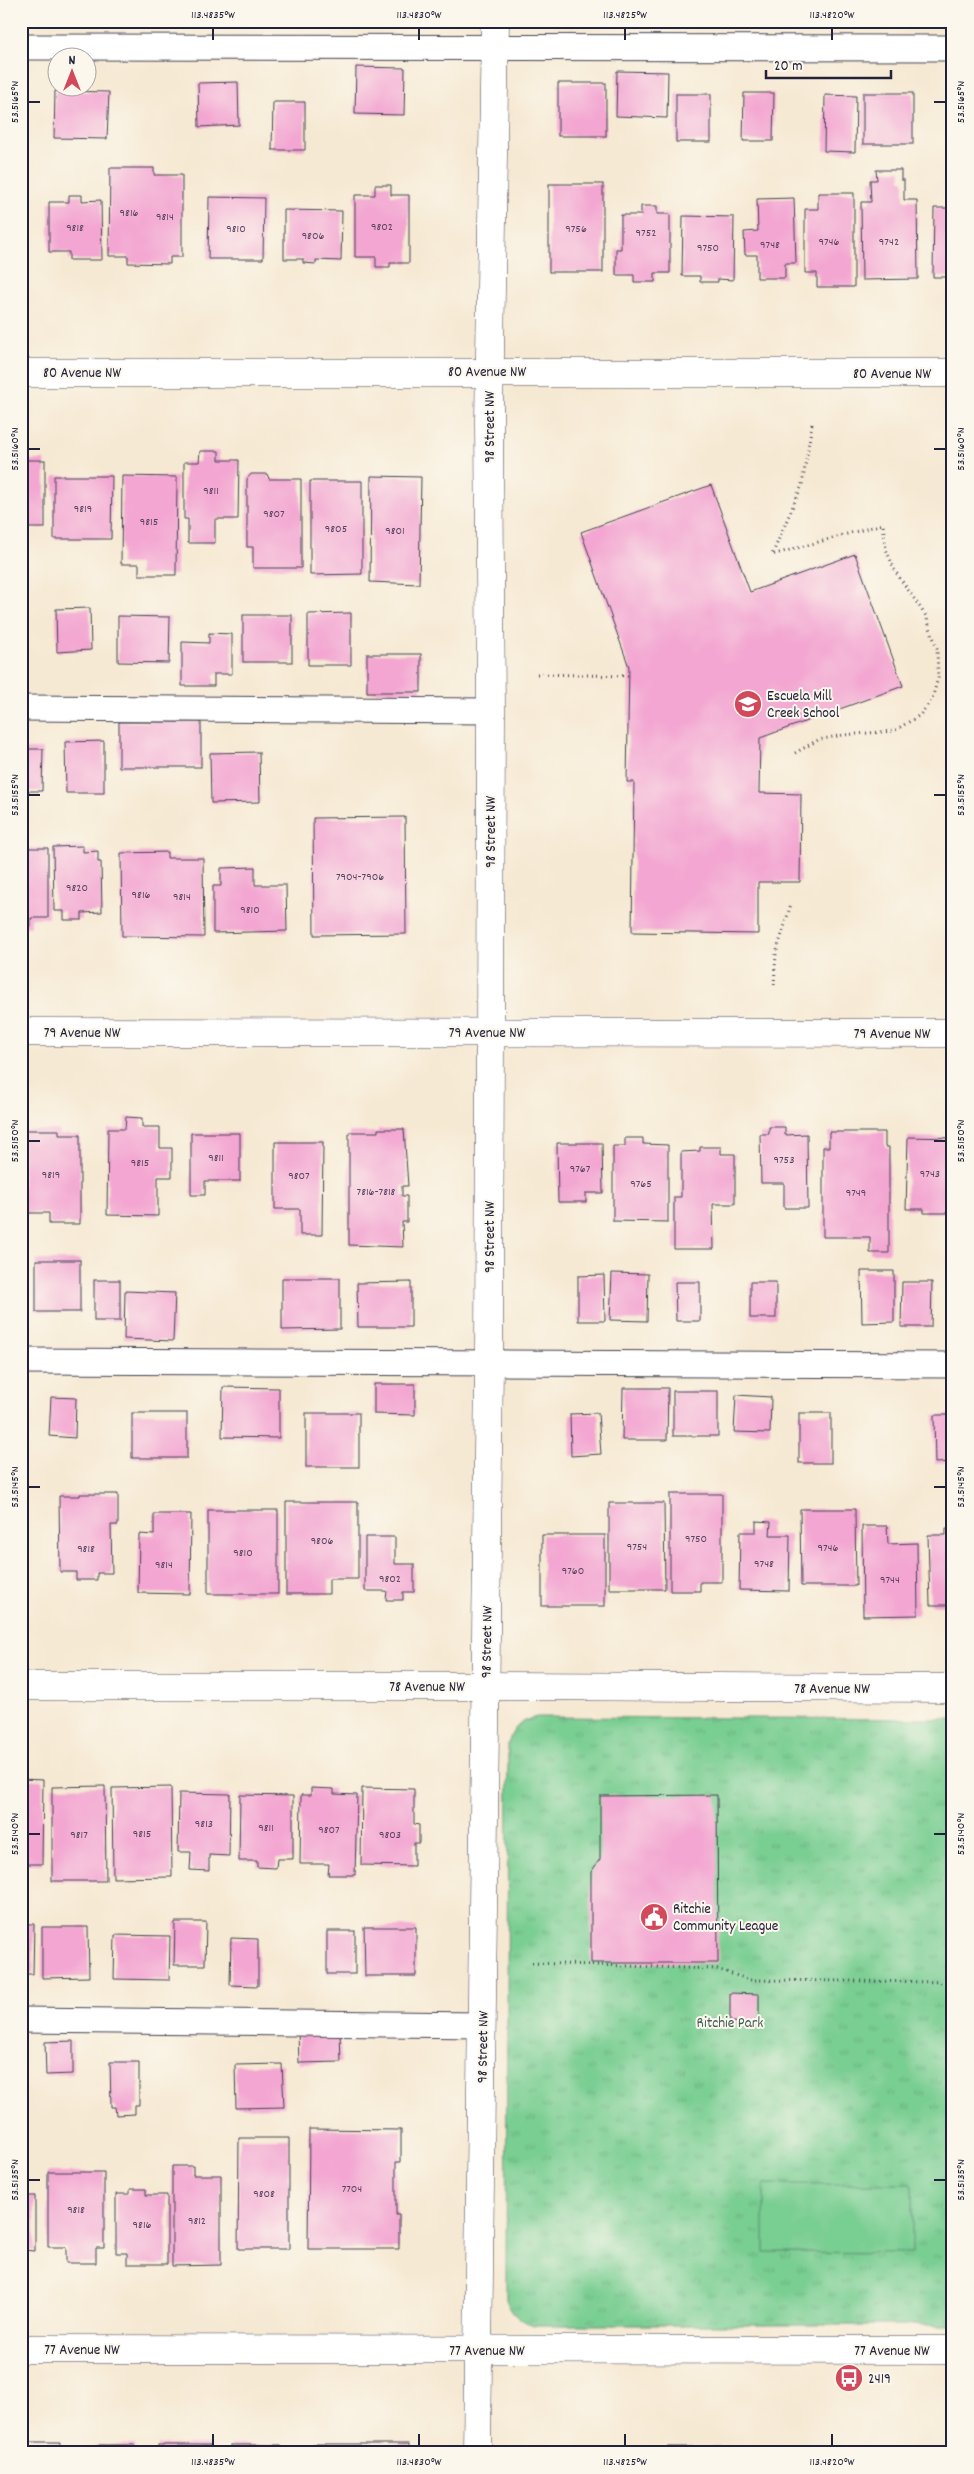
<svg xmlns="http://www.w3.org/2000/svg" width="974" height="2474" viewBox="0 0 974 2474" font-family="Dekko,sans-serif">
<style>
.park{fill:url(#park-tufts);stroke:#4e7866}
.pitch{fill:#79ce92;stroke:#4e7866}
.building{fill:#f3a6d1}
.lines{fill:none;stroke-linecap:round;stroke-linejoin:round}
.lane-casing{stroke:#424052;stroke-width:27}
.street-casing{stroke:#424052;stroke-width:29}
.path{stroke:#424052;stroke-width:3;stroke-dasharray:1 4;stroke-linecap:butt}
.lane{stroke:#fff;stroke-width:25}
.street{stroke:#fff;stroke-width:28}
.ticks{fill:none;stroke:#22223b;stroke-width:2}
.labels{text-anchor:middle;stroke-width:4;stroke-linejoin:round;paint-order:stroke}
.number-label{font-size:12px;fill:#564360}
.street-label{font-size:15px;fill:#22223b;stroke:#fbf7ec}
.poi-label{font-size:15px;fill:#22223b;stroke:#fbf7ec;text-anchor:start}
.park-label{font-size:15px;fill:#405e59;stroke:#fbf7ec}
.neatline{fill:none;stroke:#22223b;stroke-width:2}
.ticks-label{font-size:12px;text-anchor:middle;fill:#22223b}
</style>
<defs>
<pattern id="park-tufts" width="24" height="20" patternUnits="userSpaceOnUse" patternTransform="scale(1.25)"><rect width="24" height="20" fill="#79ce92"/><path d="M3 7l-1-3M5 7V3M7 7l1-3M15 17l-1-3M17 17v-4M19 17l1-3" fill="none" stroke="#68b17f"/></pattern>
</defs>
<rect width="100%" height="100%" fill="#fbf7ec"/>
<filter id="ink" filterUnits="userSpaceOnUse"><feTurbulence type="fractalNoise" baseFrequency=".02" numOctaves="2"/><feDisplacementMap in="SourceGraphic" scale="10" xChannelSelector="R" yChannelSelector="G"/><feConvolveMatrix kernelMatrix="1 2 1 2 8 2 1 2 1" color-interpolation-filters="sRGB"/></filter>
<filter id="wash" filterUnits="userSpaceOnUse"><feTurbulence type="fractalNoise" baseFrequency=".0096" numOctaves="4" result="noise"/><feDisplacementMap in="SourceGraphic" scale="20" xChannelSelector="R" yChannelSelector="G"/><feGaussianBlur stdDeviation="1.12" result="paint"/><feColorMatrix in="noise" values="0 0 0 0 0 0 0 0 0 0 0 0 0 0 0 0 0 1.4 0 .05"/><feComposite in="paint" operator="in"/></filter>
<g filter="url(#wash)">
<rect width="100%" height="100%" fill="#f6e9d3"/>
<path class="park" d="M537 1717 953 1719V2325H533C518 2320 511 2314 506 2299L508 1745C512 1728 520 1721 537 1717Z"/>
<polygon class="pitch" points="764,2184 912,2184 912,2253 764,2252"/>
<g id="blocks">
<g class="building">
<polygon points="385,21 427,21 427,23 385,24"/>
<polygon points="356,67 405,68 404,115 355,114"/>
<polygon points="617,71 668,72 667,118 616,116"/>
<polygon points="238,82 239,125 199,127 198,83"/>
<rect x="558" y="83" width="48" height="53"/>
<polygon points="55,91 109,92 107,139 54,138"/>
<polygon points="744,93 774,93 773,141 743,141"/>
<rect x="863" y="93" width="50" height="51"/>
<rect x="676" y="94" width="35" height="48"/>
<polygon points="825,95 856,96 855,152 824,151"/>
<polygon points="273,102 305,102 305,150 272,150"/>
<polygon points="110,168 154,168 154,175 182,175 182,257 170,257 170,264 128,263 128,256 109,256"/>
<polygon points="876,170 901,170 901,180 904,180 904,200 917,200 918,279 862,280 861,202 871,202 870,180 877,180"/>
<rect x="549" y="184" width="54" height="88"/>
<polygon points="375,185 391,185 391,195 409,195 409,263 390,263 390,267 376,267 376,257 355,257 355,195 375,195"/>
<polygon points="818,193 854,193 854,287 817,287 817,273 805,273 805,209 818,209"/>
<rect x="21" y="194" width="3" height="66"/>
<polygon points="69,195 82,195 82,201 101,200 102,260 69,260 69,252 49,252 49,202 69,202"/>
<polygon points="209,197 264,198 263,259 208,259"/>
<polygon points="794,198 796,263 785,263 785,278 757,278 757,255 745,255 744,232 758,231 757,199"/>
<polygon points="641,206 657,206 657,214 670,214 670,273 655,273 655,282 634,282 634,275 616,275 616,249 621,249 621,215 641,215"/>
<polygon points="934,208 953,208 953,277 933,277"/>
<polygon points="284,210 342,211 341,261 316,260 316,264 303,263 303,259 284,259"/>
<polygon points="683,216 734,217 733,280 718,279 718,282 700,282 700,276 682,276"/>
<polygon points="200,451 219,451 219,460 239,460 238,519 215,519 215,543 188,543 188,519 184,519 184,462 199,462"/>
<rect x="21" y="460" width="24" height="68"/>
<polygon points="251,474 267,474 269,479 301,479 301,568 253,568 253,547 247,547 247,479"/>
<polygon points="54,476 112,476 111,539 54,539"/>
<polygon points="122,476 177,477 176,575 139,575 139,564 121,564"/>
<polygon points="371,476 421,477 419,584 370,582"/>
<polygon points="310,481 362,481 362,574 310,575"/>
<polygon points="711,485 750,592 855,554 903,686 760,738 759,793 801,794 800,882 758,882 758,934 632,932 634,782 627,782 629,667 581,532"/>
<polygon points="90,608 91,650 57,652 56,609"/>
<polygon points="351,613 351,665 308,665 308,614"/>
<rect x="243" y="615" width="49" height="47"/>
<polygon points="118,616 170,617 169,663 118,662"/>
<polygon points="209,633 232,634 232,674 214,674 214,686 182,686 182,642 209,643"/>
<rect x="367" y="654" width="54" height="38"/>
<rect x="119" y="722" width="82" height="45"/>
<polygon points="104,741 104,793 66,793 65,742"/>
<polygon points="21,749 43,749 42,791 21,791"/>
<polygon points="259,752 260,802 211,803 210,753"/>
<polygon points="405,817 406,934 314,935 313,818"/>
<polygon points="83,846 83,852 98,851 98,862 101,862 102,912 82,913 82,920 64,920 64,911 54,911 53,847"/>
<polygon points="21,848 48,848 48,918 31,918 31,927 21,927"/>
<polygon points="167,852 167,858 203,858 204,937 122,936 121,853"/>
<polygon points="255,867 255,885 286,885 287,931 213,933 213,886 221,886 221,868"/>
<polygon points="126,1117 142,1118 142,1127 160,1127 160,1148 172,1148 172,1177 158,1177 158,1216 107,1215 108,1129 125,1129"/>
<polygon points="769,1127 785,1127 785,1135 807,1134 808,1208 784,1208 784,1183 761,1183 760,1134 769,1134"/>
<polygon points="378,1129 404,1129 408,1186 402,1186 402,1196 407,1196 407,1222 402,1222 403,1247 349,1245 349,1132 378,1132"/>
<polygon points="23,1130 59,1130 59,1135 80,1135 80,1224 49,1224 49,1213 23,1213"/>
<polygon points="829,1132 885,1132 885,1147 889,1147 889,1253 870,1253 870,1237 823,1237 823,1147 829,1147"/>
<polygon points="191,1133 240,1133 240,1181 205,1181 205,1195 191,1195"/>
<polygon points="908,1137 953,1138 953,1213 924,1213 924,1209 906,1209"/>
<polygon points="625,1138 643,1138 643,1144 668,1145 668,1222 613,1221 613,1146 625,1146"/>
<polygon points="275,1142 323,1142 322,1235 300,1235 300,1209 275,1209"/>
<polygon points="557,1143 602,1143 603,1193 586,1193 586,1202 558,1202"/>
<polygon points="700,1147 721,1147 721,1154 735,1154 735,1204 713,1204 714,1249 674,1249 674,1197 681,1197 681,1152 700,1151"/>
<rect x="36" y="1260" width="44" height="52"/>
<polygon points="861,1271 894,1271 894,1322 862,1323"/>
<polygon points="612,1273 648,1274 647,1321 610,1320"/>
<polygon points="604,1275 605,1321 578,1321 578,1276"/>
<polygon points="282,1278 340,1278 340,1329 282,1330"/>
<rect x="94" y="1280" width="26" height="41"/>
<polygon points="411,1282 411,1327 358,1327 357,1283"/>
<polygon points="675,1282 700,1282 700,1321 676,1321"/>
<rect x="750" y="1282" width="26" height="36"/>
<polygon points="902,1282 932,1282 931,1327 901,1327"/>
<polygon points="125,1291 175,1293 173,1341 124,1339"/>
<polygon points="374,1384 415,1384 415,1415 374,1414"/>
<polygon points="223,1387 279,1388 279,1438 222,1437"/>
<polygon points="623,1388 668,1388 667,1440 622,1440"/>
<rect x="673" y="1391" width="45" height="45"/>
<polygon points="736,1395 771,1397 770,1433 734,1432"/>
<polygon points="51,1397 76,1398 75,1438 49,1436"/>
<rect x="132" y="1413" width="55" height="45"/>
<rect x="306" y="1413" width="53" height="54"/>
<polygon points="598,1413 601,1454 571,1456 570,1414"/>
<rect x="799" y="1413" width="32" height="50"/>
<polygon points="934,1415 953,1415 953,1462 935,1463"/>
<polygon points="80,1494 118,1494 118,1525 111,1525 112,1573 97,1573 97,1580 76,1580 76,1572 60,1572 59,1496 80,1496"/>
<polygon points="670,1494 722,1494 722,1582 700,1582 700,1591 670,1591"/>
<polygon points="286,1502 358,1502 358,1579 329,1579 329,1594 286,1594"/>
<polygon points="609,1503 664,1503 665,1589 609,1589"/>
<polygon points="800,1509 855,1509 856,1586 801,1586"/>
<rect x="208" y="1510" width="70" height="84"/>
<polygon points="154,1514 191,1514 190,1594 138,1593 139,1534 154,1535"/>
<polygon points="756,1521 771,1522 770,1535 790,1535 789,1591 739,1590 740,1532 756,1532"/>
<polygon points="862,1526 887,1526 888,1544 917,1543 918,1615 863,1616"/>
<polygon points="946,1528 953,1528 953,1605 930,1605 928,1535 946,1535"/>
<rect x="542" y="1535" width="63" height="71"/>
<polygon points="365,1537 395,1537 395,1564 414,1564 414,1592 403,1592 403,1600 386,1600 387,1591 365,1591"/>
<polygon points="21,1548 24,1548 25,1603 21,1603"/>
<polygon points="21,1779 43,1780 42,1864 21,1864"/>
<polygon points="105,1786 106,1881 52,1881 52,1787"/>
<polygon points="171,1787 172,1877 113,1878 112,1788"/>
<polygon points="311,1788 334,1789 334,1794 357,1795 355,1875 328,1875 329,1864 300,1864 301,1795 311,1795"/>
<polygon points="362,1788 414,1789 414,1824 419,1825 419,1843 414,1843 414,1866 361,1865"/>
<polygon points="179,1793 230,1794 229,1856 209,1855 209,1871 190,1870 191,1852 178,1852"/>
<polygon points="240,1795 293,1796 293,1859 277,1859 276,1868 257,1867 257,1861 239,1861"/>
<polygon points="717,1795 718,1963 591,1963 591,1872 600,1859 600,1796"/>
<polygon points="175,1922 206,1922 205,1965 174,1965"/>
<polygon points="21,1924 34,1924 33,1974 21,1974"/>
<polygon points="42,1927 88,1927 89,1977 42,1978"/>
<polygon points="364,1927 416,1927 416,1976 365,1976"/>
<rect x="327" y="1931" width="28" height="43"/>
<polygon points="115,1935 170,1936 169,1980 114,1979"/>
<polygon points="231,1938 258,1939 258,1986 230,1985"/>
<polygon points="730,1993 759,1994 759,2023 730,2022"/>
<polygon points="298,2032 340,2032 341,2062 299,2063"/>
<polygon points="73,2041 73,2074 46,2075 45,2042"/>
<polygon points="110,2062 139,2062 139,2105 135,2105 135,2114 116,2115 115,2107 111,2107"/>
<polygon points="282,2064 284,2107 236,2108 235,2065"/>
<polygon points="309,2129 401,2130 401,2162 396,2162 396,2215 399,2215 399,2249 308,2249"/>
<polygon points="239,2138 289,2138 289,2249 238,2249"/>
<polygon points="172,2166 193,2166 193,2175 221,2175 221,2265 172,2266"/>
<polygon points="48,2172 104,2172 104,2248 96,2248 96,2263 66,2263 66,2247 48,2247"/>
<polygon points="130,2189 146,2189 146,2195 167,2195 167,2264 127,2264 127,2253 116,2253 116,2194 130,2194"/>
<polygon points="21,2196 35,2196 35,2251 21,2250"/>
<polygon points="21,2442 61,2442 60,2453 21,2453"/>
<rect x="312" y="2444" width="97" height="9"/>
<rect x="97" y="2445" width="38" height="8"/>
<rect x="158" y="2445" width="52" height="8"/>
<rect x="231" y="2445" width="50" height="8"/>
<rect x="668" y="2447" width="53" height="6"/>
</g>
</g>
</g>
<g filter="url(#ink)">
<use href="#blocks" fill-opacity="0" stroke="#424052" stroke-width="1"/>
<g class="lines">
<defs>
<g id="lane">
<polyline points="21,47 953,48"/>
<polyline points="21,708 491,711"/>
<polyline points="21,1361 953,1365"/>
<polyline points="21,2020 482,2025"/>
</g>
<g id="street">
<polyline points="21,373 953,373"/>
<polyline points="21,1032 953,1033"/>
<polyline points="21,1686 486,1686 953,1688"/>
<polyline points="21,2349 953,2350"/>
<polyline points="477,2453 489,1364 491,711 489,422 495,21"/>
</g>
</defs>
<use href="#lane" class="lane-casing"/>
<use href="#street" class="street-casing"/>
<g class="path">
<polyline points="537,674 628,676"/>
<polyline points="795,753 818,740 843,735 894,731 920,715 932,699 938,678 937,648 926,616 895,571 886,549 883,524 772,555 802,485 812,424"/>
<polyline points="774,985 776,954 791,904"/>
<polyline points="532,1963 717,1969 750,1980 953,1982"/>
</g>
<use href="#lane" class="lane"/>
<use href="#street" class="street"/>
</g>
</g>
<path class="ticks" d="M213 28V40M419 28V40M625 28V40M832 28V40M28 102H40M934 102H946M28 449H40M934 449H946M28 795H40M934 795H946M28 1141H40M934 1141H946M28 1487H40M934 1487H946M28 1834H40M934 1834H946M28 2180H40M934 2180H946M213 2434V2446M419 2434V2446M625 2434V2446M832 2434V2446"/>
<defs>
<symbol id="school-disc" viewBox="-11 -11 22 22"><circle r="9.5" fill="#d1495b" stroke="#fbf7ec"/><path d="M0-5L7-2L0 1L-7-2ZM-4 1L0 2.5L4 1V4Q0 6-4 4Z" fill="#fff"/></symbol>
<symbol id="civic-disc" viewBox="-11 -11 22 22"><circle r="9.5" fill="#d1495b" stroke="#fbf7ec"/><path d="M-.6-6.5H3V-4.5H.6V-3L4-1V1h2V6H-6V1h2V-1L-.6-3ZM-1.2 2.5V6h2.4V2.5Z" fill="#fff"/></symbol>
<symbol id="bus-disc" viewBox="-11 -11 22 22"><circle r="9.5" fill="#d1495b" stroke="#fbf7ec"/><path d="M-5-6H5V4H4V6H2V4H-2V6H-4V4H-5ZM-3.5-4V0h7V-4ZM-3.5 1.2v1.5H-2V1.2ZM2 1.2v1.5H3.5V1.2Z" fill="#fff"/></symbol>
</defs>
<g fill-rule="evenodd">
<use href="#school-disc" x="732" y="688" width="32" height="32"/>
<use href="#civic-disc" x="638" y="1901" width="32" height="32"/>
<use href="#bus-disc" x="833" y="2362" width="32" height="32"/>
</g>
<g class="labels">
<g class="number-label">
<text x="129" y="216">9816</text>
<text x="165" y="220">9814</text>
<text x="382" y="230">9802</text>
<text x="75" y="231">9818</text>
<text x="236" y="232">9810</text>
<text x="576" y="232">9756</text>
<text x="646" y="236">9752</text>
<text x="313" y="239">9806</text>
<text x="829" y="245">9746</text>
<text x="889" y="245">9742</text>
<text x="770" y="248">9748</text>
<text x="708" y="251">9750</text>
<text x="211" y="494">9811</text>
<text x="83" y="512">9819</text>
<text x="274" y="517">9807</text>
<text x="149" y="525">9815</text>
<text x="336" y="532">9805</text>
<text x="395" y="534">9801</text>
<text x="360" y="880">7904-7906</text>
<text x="77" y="891">9820</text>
<text x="141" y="898">9816</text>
<text x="182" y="900">9814</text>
<text x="250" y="913">9810</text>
<text x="216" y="1161">9811</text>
<text x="784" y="1163">9753</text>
<text x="140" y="1166">9815</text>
<text x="580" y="1172">9767</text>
<text x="930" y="1177">9743</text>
<text x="51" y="1178">9819</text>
<text x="299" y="1179">9807</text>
<text x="641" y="1187">9765</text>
<text x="376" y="1195">7816-7818</text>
<text x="856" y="1196">9749</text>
<text x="696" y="1542">9750</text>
<text x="322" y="1544">9806</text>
<text x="637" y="1550">9754</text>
<text x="828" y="1551">9746</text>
<text x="86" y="1552">9818</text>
<text x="243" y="1556">9810</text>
<text x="764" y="1567">9748</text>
<text x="164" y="1568">9814</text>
<text x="573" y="1574">9760</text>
<text x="390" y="1582">9802</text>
<text x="890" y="1583">9744</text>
<text x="204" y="1827">9813</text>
<text x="266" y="1831">9811</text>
<text x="329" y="1833">9807</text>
<text x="142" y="1837">9815</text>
<text x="79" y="1838">9817</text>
<text x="390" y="1838">9803</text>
<text x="352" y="2192">7704</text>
<text x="264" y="2197">9808</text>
<text x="76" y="2213">9818</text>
<text x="197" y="2224">9812</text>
<text x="142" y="2228">9816</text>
</g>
<g class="street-label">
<text x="487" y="376">80 Avenue NW</text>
<text x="82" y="377">80 Avenue NW</text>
<text x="892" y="378">80 Avenue NW</text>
<text transform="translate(489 427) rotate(-90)" y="5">98 Street NW</text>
<text transform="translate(490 832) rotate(-90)" y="5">98 Street NW</text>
<text x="82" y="1037">79 Avenue NW</text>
<text x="487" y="1037">79 Avenue NW</text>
<text x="892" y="1038">79 Avenue NW</text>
<text transform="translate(489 1237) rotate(-90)" y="5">98 Street NW</text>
<text transform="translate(486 1642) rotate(-89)" y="5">98 Street NW</text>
<text x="427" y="1691">78 Avenue NW</text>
<text x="832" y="1693">78 Avenue NW</text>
<text transform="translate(482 2047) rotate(-89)" y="5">98 Street NW</text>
<text x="82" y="2354">77 Avenue NW</text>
<text x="487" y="2355">77 Avenue NW</text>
<text x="892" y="2355">77 Avenue NW</text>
</g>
<g class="poi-label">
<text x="767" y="700">Escuela Mill<tspan x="767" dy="17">Creek School</tspan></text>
<text x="673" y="1913">Ritchie<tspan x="673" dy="17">Community League</tspan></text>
<text x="868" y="2383">2419</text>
</g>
<g class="park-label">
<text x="730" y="2027">Ritchie Park</text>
</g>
</g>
<rect width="974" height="2474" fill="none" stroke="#fbf7ec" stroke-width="55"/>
<g transform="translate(72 72)"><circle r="24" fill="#fbf7ec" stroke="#a4a2a5"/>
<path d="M0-4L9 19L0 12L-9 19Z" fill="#d1495b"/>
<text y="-8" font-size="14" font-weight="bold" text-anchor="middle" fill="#22223b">N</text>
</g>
<path d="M766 70v8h125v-8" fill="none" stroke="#22223b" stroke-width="2.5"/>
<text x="774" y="70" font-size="15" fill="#22223b" stroke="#fbf7ec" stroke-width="4" paint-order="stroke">20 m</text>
<rect x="28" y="28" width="918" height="2418" class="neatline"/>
<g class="ticks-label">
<text x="213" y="18">113.4835°W</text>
<text x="419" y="18">113.4830°W</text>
<text x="625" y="18">113.4825°W</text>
<text x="832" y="18">113.4820°W</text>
<text transform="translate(14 102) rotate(-90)" y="4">53.5165°N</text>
<text transform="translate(960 102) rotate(-90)" y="4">53.5165°N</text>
<text transform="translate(14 449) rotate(-90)" y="4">53.5160°N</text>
<text transform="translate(960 449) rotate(-90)" y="4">53.5160°N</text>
<text transform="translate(14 795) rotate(-90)" y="4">53.5155°N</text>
<text transform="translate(960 795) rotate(-90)" y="4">53.5155°N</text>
<text transform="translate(14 1141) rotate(-90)" y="4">53.5150°N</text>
<text transform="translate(960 1141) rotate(-90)" y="4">53.5150°N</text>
<text transform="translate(14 1487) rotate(-90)" y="4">53.5145°N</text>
<text transform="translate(960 1487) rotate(-90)" y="4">53.5145°N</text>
<text transform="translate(14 1834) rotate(-90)" y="4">53.5140°N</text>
<text transform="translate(960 1834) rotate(-90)" y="4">53.5140°N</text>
<text transform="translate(14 2180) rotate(-90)" y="4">53.5135°N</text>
<text transform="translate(960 2180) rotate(-90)" y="4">53.5135°N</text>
<text x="213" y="2465">113.4835°W</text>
<text x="419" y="2465">113.4830°W</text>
<text x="625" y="2465">113.4825°W</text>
<text x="832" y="2465">113.4820°W</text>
</g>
</svg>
